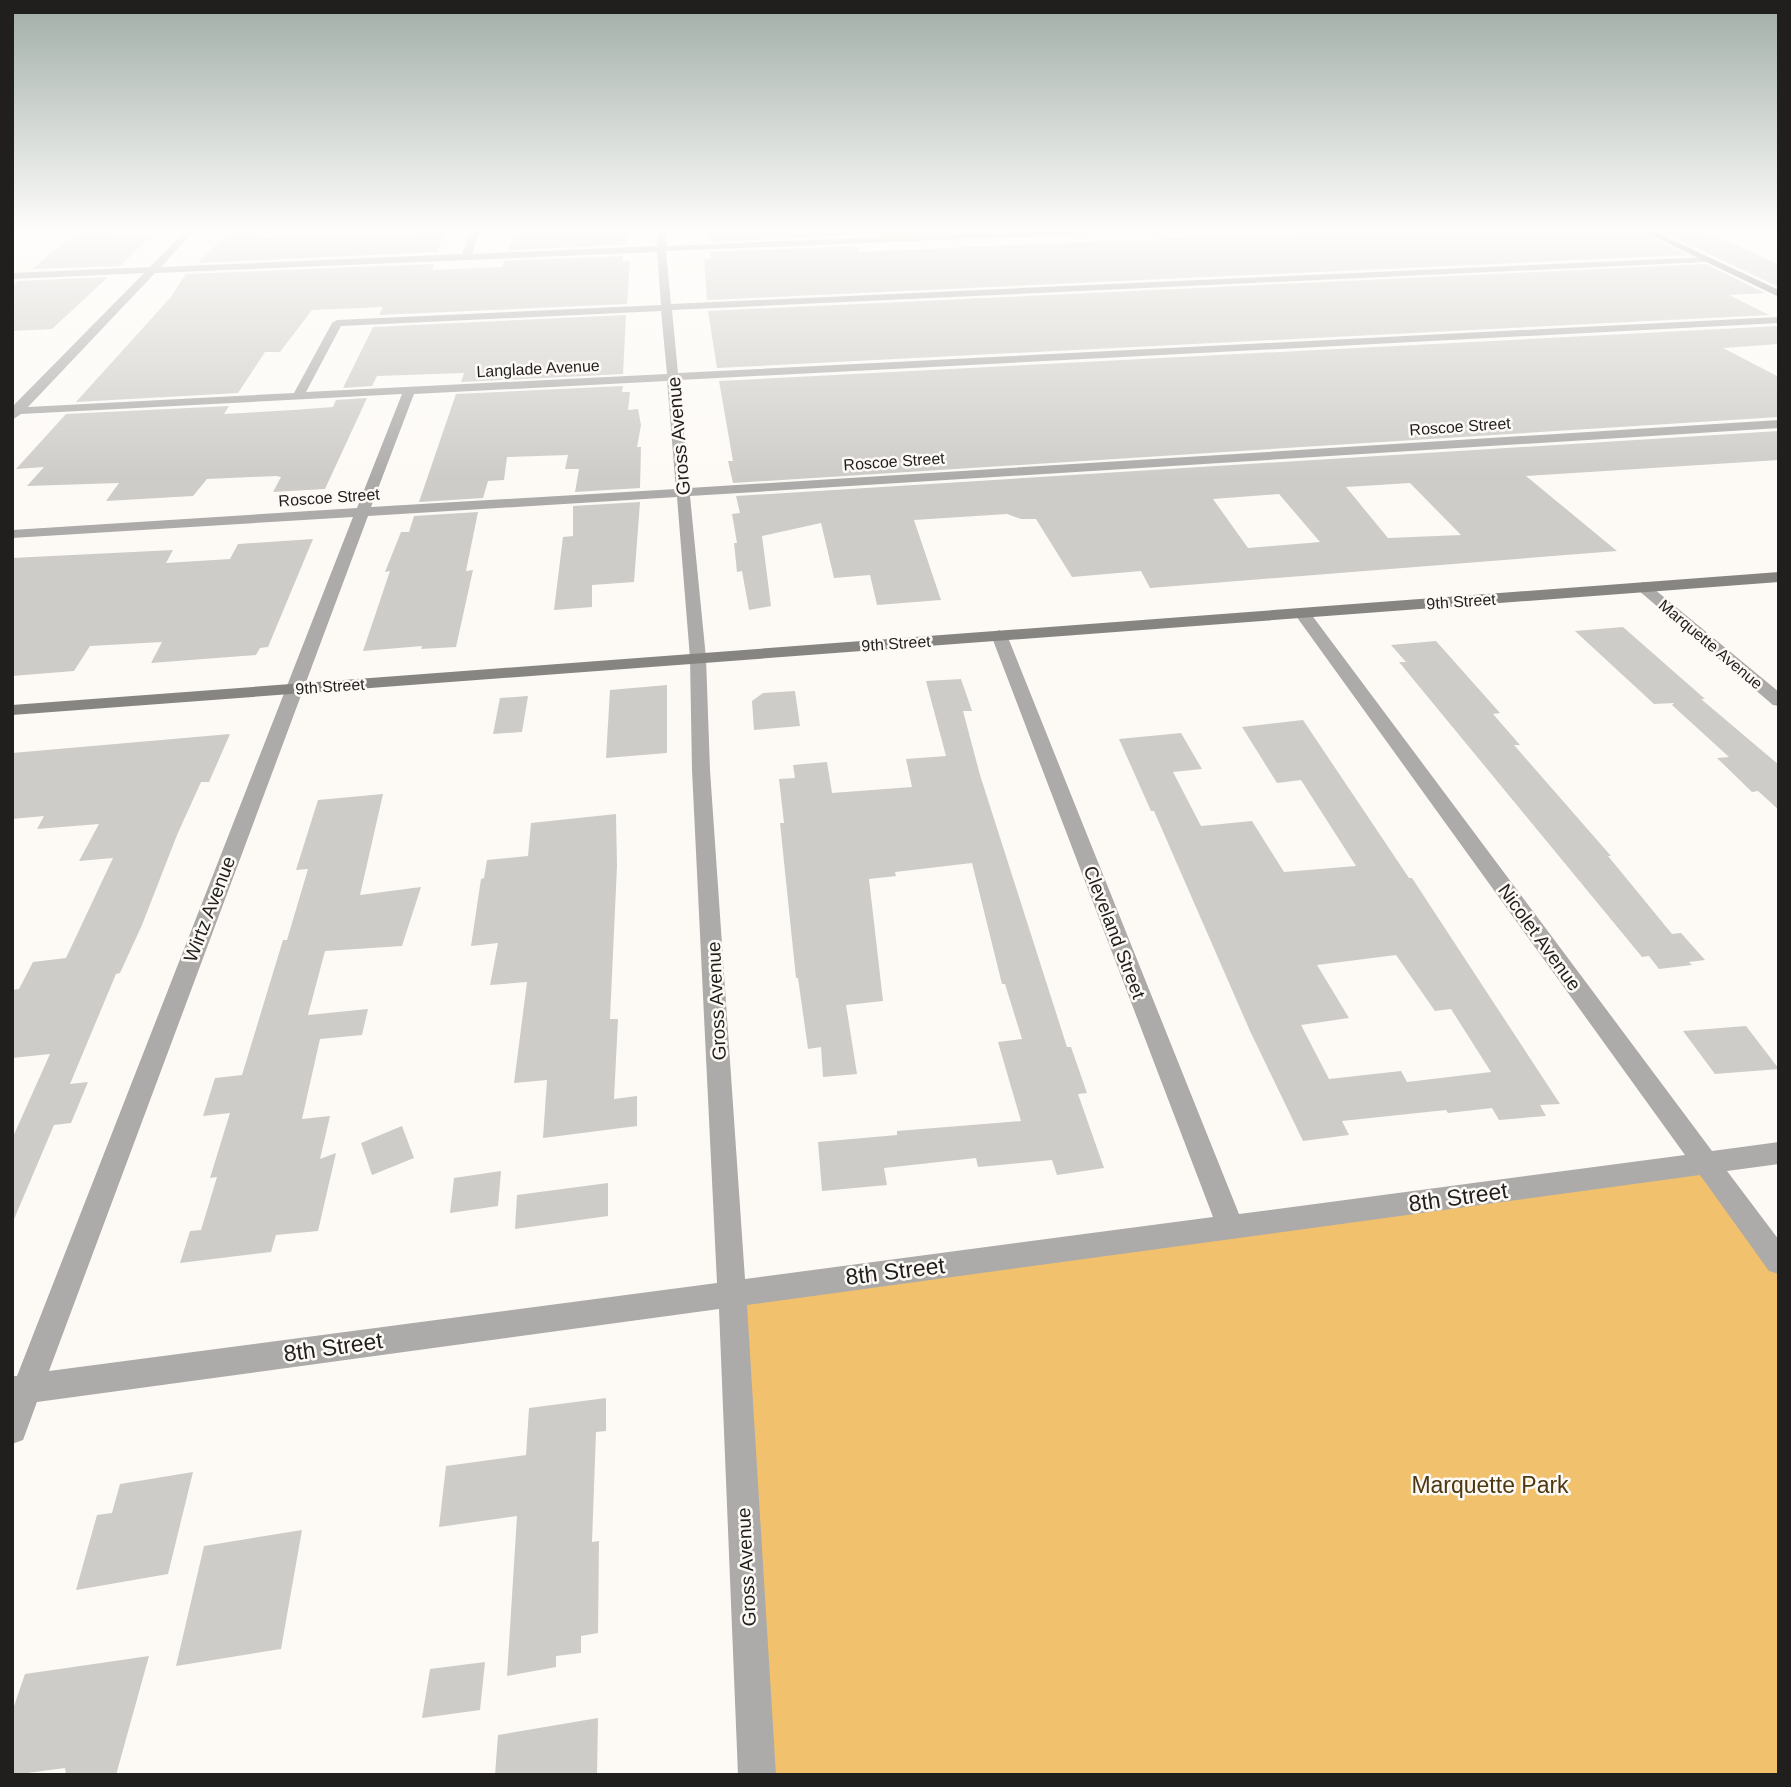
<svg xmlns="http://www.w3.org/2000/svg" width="1791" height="1787" viewBox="0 0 1791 1787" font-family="Helvetica,sans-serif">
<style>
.green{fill:#f1c16d}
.building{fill:#ceccc8;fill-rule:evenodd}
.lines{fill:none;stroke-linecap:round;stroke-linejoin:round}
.street{fill:#acaba9;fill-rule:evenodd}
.secondary{fill:#878582;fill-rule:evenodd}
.labels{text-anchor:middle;stroke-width:5;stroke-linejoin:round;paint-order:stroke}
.far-street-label{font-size:16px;fill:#201f1d;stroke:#fdfaf6}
.street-label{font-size:19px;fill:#201f1d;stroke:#fdfaf6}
.near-street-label{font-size:23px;fill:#201f1d;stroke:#fdfaf6}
.near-park-label{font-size:23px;fill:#4d3810;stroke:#fdfaf6}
</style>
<rect width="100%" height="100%" fill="#fdfaf6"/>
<g class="green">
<polygon points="878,229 1068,229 1070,232 884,239"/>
<polygon points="1707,1164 1779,1262 1779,1775 757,1775 732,1292"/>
</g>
<g class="building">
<polygon points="81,229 116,229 111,234 121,234 117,237 151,236 120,266 32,269"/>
<polygon points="413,229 445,229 438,252 198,263 230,231 269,230 262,238 347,234 345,238 411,235"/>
<polygon points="515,229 625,229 624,233 629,233 626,245 508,250"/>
<polygon points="763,229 849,229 852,236 708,242 707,231"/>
<polygon points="1384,229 1636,229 1687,255 707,300 704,259 711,258 710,252 856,246 859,252"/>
<polygon points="1655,229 1702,229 1779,265 1779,287"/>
<polygon points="623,256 622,261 630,261 627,304 379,315 383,307 312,310 280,352 265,352 238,393 76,402 170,298 186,274 434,264 432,270 502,267 504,261"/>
<polygon points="1706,264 1765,293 1729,295 1769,315 717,368 708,311"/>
<polygon points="108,277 52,329 12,331 12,287 18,281"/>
<polygon points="626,315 623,374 461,382 464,373 377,376 372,386 343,388 373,327"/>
<polygon points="1779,326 1779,344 1723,348 1779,377 1779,417 733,483 728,461 733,461 719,381"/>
<polygon points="623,386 622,392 630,392 628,410 638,409 641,425 637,447 641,447 640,488 575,492 579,469 565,469 568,455 507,457 504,480 488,481 483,498 419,502 456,394"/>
<polygon points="367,398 325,489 273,492 281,477 276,476 207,479 193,496 106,501 119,483 27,486 44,467 16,469 66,414 229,406 224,414 293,410 333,407 336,400"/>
<path d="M1779 431V460L1526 476 1617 551 1150 588 1141 571 1072 577 1036 519H1021L1007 514 914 520 941 600 877 605 870 575 834 578 821 523 762 536 771 606 749 610 742 571 737 572 734 543H737L732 514 740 513 736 496ZM1410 483 1461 535 1388 538 1346 487ZM1279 494 1320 542 1248 548 1213 499Z"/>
<polygon points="640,502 634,582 592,585 592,607 554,610 563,537 573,536 573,506"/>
<polygon points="478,512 466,571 473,570 456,647 421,649 422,646 363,651 390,571 385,572 401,532 409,532 414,516"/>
<polygon points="313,539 268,647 260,648 256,655 151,663 162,642 90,646 74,671 12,676 12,558 173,550 166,563 230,559 238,544"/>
<polygon points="1623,627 1705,699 1701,699 1779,765 1779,810 1758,791 1752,792 1717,758 1729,757 1672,705 1674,703 1654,704 1575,631"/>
<polygon points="1436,641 1500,713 1493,714 1520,745 1514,745 1611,856 1608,856 1672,934 1681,933 1705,960 1689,962 1692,965 1659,969 1649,956 1642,957 1399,662 1406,662 1391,645"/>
<polygon points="961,679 972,711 963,711 980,775 1067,1047 1071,1047 1087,1093 1078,1094 1104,1168 1057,1175 1052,1160 978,1167 976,1158 884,1168 887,1185 822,1191 818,1142 897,1135 897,1131 1021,1121 998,1042 1022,1039 1005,984 1002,984 972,863 895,872 896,876 869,879 883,1001 846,1005 857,1074 823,1077 821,1047 808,1049 798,978 796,978 780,823 784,823 779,779 795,778 793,765 827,762 832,793 912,787 906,759 946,756 926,681"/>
<polygon points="667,685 667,753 606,758 610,690"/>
<polygon points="795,691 800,726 754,730 752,701 763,693"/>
<polygon points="528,696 522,732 493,734 500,698"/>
<path d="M1303 720 1409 878H1412L1433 910 1560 1104 1540 1105 1546 1116 1499 1120 1492 1108 1448 1113 1446 1110 1342 1121 1349 1135 1303 1141 1250 1031 1154 811H1151L1119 739 1181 733 1202 769 1173 772 1201 826 1252 821 1284 872 1356 866 1301 780 1277 783 1242 727ZM1396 955 1435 1011 1451 1009 1491 1072 1407 1082 1401 1071 1329 1079 1301 1025 1349 1018 1317 965Z"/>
<polygon points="230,734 209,782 201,782 177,835 142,925 120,973 116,974 70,1084 88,1082 71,1123 54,1125 12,1224 12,1139 50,1054 12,1058 12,990 19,989 33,962 66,958 113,858 79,861 99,824 37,829 44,816 12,819 12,753"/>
<polygon points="383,794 360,895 421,887 402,946 325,951 308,1015 368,1009 362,1035 320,1039 302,1119 330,1116 320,1159 336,1153 318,1231 276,1235 271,1252 180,1263 190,1231 201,1230 217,1177 210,1178 230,1113 203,1116 215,1078 242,1075 283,940 287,940 308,869 296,870 318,800"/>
<polygon points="616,814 617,866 610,1019 618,1019 614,1099 637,1096 637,1126 543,1138 547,1080 514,1083 527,982 490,985 498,943 471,946 481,879 484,878 487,860 528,856 531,823"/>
<polygon points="1746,1026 1779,1069 1715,1074 1683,1031"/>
<polygon points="402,1126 414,1158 372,1175 361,1143"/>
<polygon points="501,1171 498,1206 450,1213 454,1178"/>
<polygon points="608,1183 608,1216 515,1229 517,1195"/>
<polygon points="606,1398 606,1431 596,1432 592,1542 599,1541 598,1633 581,1636 581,1653 556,1656 556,1667 507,1676 517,1516 439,1527 446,1466 526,1455 529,1408"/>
<polygon points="193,1472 168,1574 76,1590 97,1515 112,1513 120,1484"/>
<polygon points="302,1530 281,1649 176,1666 204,1546"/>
<polygon points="149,1656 116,1775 66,1775 65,1768 12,1775 12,1712 25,1674"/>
<polygon points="485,1662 480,1710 422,1718 430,1669"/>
<polygon points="598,1718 597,1775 495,1775 498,1735"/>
</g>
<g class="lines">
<g class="street">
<path d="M187 229H196L161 267 462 254 472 229H480L472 254 657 246 658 229H666V246L1081 229H1142L1138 232 666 251 671 304 1708 257 1710 259 1705 262 672 310 678 373 1779 317V323L679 380 689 488 1779 420V428L690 496 706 658 710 770 745 1279 1213 1217 991 635 999 630 1007 635 1239 1214 1685 1155 1296 616 1294 613 1296 610H1308L1712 1151 1779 1142V1164L1727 1171 1779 1240V1274L1769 1271 1700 1175 747 1305 776 1775H738L719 1309 37 1402 23 1440 12 1444V1376H17L353 517 12 538V530L357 508 402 394 21 414 12 420V407L144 273 12 279V273L150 267ZM657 252 661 305 337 320 332 323 294 393 28 407 155 273ZM661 311 667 374 306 392 341 326ZM667 381 676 489 371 507 414 394ZM677 497 690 658 692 770 717 1283 49 1371 368 516Z"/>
<polygon points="1643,582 1648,584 1779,692 1779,706 1773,705 1638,590 1635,587"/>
</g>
<g class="secondary">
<polygon points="1638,229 1649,229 1779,290 1779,297"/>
<polygon points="1779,572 1779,582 12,715 12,705"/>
</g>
</g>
<linearGradient id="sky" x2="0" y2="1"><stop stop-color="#a0ada6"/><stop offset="0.48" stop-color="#fefdfb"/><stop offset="1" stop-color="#fefdfb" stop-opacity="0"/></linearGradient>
<rect width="1791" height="479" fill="url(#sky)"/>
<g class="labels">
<g class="far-street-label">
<text transform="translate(538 368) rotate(-3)" y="6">Langlade Avenue</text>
<text transform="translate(1460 426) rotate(-4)" y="6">Roscoe Street</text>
<text transform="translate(894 461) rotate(-4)" y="6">Roscoe Street</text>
<text transform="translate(329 497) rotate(-4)" y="6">Roscoe Street</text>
<text transform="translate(1461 601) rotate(-4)" y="6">9th Street</text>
<text transform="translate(896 643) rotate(-4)" y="6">9th Street</text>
<text transform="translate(1711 644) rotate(40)" y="6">Marquette Avenue</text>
<text transform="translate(330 686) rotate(-4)" y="6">9th Street</text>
</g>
<g class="street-label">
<text transform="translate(678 436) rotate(-95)" y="7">Gross Avenue</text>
<text transform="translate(209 909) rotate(-69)" y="7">Wirtz Avenue</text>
<text transform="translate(1115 932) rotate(69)" y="7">Cleveland Street</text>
<text transform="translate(1540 937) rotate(54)" y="7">Nicolet Avenue</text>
<text transform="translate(716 1001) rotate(-93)" y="7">Gross Avenue</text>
<text transform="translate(746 1567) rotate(-93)" y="7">Gross Avenue</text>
</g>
<g class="near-street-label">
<text transform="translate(1458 1197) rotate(-8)" y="8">8th Street</text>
<text transform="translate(895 1271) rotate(-7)" y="8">8th Street</text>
<text transform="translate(333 1347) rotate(-8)" y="8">8th Street</text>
</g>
<g class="near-park-label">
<text x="1490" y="1493">Marquette Park</text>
</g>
</g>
<rect width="1791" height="1787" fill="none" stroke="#201f1d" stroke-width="28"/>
</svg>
